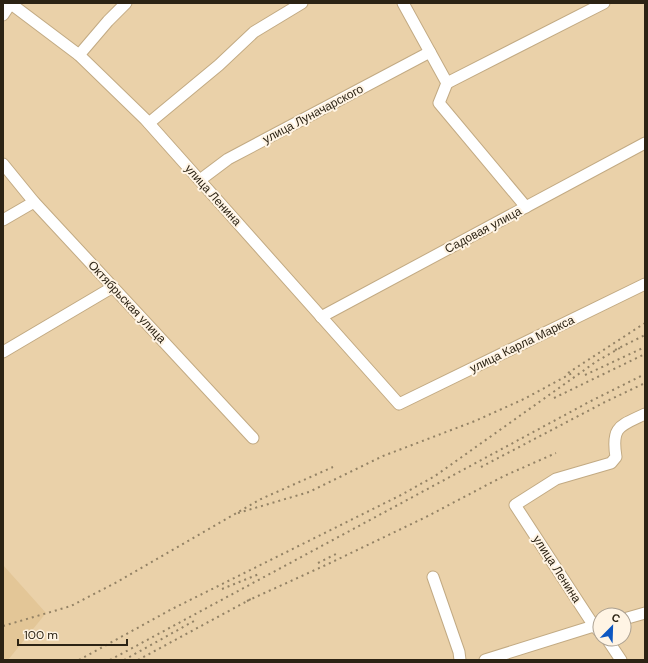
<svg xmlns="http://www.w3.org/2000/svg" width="648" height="663" viewBox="0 0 648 663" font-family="'DM Sans',sans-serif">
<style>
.built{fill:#e3c697}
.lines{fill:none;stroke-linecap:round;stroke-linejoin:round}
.minor-casing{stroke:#c2aa83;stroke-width:13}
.minor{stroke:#fff;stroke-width:11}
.rail{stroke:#938265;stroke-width:2;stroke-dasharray:2 4;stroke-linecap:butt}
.labels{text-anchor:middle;stroke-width:4;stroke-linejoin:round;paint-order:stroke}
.street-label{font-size:12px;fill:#2c2314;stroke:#fff4e4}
</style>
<rect width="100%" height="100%" fill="#ead1a9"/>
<polygon class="built" points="3,565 46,613 8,660 3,660"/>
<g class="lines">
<defs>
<g id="minor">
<polyline points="10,3 79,55 145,119 399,404 645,284"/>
<polyline points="403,3 447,83 439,103 526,207"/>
<polyline points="3,15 11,3"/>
<polyline points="79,55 108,21 126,3"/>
<polyline points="447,83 604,3"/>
<polyline points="149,123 219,65 254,32 302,3"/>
<polyline points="3,164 34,202 253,438"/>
<polyline points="200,180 228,159 430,52"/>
<polyline points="3,220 34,202"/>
<polyline points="321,317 645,143"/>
<polyline points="3,352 113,287"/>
<polyline points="433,577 459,652 460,660"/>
<polyline points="624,619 645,613"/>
<path d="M600 632 594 626 515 505 556 479 611 463 616 457C611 426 620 426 645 414"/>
<polyline points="607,639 621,660"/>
<polyline points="485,660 600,624"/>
</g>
</defs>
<use href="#minor" class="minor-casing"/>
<use href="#minor" class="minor"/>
<g class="rail">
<polyline points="615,350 645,335"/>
<polyline points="568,373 645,323"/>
<polyline points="585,375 645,347"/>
<polyline points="554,398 645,354"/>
<polyline points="481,467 605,402 645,383"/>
<polyline points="238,513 309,492 383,456 475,421 524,399 574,372"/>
<polyline points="318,563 338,553"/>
<polyline points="222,589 259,574"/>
<polyline points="247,601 328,564 426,517 504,476 556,453"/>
<polyline points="3,626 71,606 117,582 261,499 333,467"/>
<polyline points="79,660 172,609 401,495 435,476 597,361 620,348"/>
<polyline points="110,660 589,402 645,374"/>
<polyline points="124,660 194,621"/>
<polyline points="138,660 251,599"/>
</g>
</g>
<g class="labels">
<g class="street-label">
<text transform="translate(313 114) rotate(-28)" y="4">улица Луначарского</text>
<text transform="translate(213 195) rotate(48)" y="4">улица Ленина</text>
<text transform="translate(483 230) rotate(-28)" y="4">Садовая улица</text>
<text transform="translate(127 302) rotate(47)" y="4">Октябрьская улица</text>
<text transform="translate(522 344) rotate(-26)" y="4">улица Карла Маркса</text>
<text transform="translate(557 569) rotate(57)" y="4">улица Ленина</text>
</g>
</g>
<rect width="648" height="663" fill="none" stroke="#2c2314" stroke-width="8"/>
<g transform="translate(612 627) rotate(23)"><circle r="19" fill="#fff4e4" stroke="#aba091"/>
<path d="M0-3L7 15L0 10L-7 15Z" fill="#0d57c2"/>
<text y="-6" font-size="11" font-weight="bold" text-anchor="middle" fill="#2c2314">С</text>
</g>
<path d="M18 639v6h109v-6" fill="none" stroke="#2c2314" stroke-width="2"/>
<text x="24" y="639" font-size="12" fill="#2c2314" stroke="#fff4e4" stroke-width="3" paint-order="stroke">100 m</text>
</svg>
